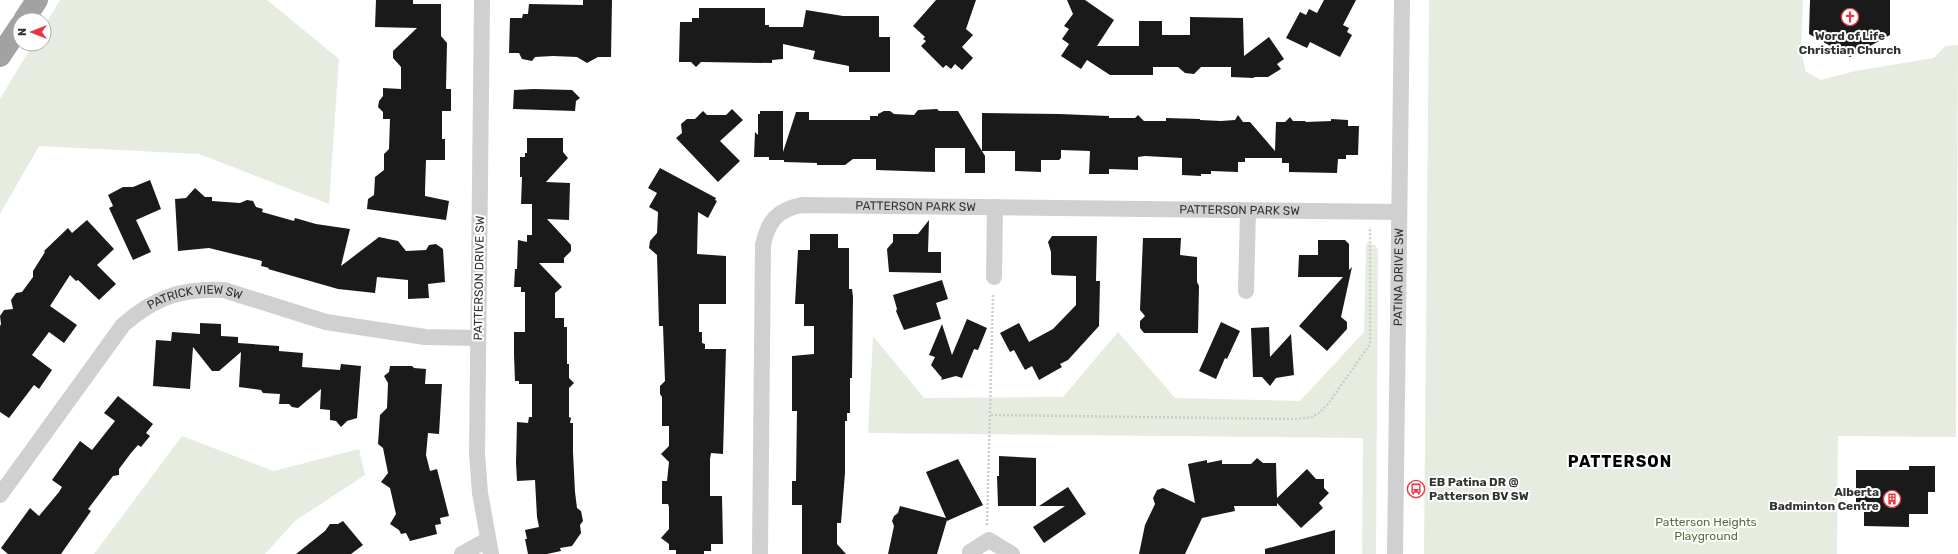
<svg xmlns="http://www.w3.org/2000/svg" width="1958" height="554" viewBox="0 0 1958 554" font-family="Rubik,sans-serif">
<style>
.green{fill:#e6ecdf}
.building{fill:#1a1a1a}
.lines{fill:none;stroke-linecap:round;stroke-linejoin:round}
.path{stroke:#cdcdcd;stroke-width:2.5;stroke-dasharray:2 2;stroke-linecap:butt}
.minor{stroke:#d0d0d0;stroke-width:16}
.trunk{stroke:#a2a2a2;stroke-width:22}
.labels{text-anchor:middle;stroke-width:4;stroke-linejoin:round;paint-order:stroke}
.poi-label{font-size:12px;font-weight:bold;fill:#333;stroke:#fff}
.street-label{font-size:12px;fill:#333;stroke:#fff}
.park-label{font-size:12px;fill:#56703f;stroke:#fff}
.district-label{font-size:16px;font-weight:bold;letter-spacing:1px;fill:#000;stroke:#fff}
</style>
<rect width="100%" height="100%" fill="#fff"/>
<g class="green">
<polygon points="60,0 267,0 339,59 329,204 199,154 39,146 0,214 0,99 33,44 44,44 44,27"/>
<polygon points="1429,0 1803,0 1801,52 1806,72 1821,80 1855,71 1934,58 1945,46 1958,45 1956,437 1838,436 1837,554 1424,554"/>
<polygon points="1366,243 1375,245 1378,250 1376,554 1362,554 1363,438 868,433 873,336 924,398 1063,397 1118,332 1175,398 1300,401 1364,332"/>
<polygon points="182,436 274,471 359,449 365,475 295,521 265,554 94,554"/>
</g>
<g class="building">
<polygon points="376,0 413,0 413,4 441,4 441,36 447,43 446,89 451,89 451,111 442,111 442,139 445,139 445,160 426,160 425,190 425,196 449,201 446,220 367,209 368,199 374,195 375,177 384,170 384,154 389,149 390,119 383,119 383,112 378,107 379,101 383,96 383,88 401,89 401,67 393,58 393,51 417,28 375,27"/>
<polygon points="583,0 612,0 611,57 598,57 587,63 577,57 553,56 535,57 532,61 522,59 519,53 509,53 510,18 522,18 523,14 528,14 529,4 583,5"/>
<polygon points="936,0 976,0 966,29 973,35 962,47 973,58 962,70 955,64 951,69 946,65 943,68 921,46 926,41 923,39 925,37 913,26"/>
<polygon points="1067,0 1085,0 1114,20 1097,46 1139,46 1139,21 1162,21 1162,35 1190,35 1190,17 1243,18 1244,56 1269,37 1284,59 1277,64 1281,69 1268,77 1255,77 1253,78 1231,77 1231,67 1201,67 1194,74 1185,73 1178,67 1153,67 1153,75 1110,75 1087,60 1081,69 1061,56 1069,44 1062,39 1069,29 1064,26 1073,14"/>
<polygon points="1324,0 1356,0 1343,25 1349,28 1347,32 1352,35 1340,57 1310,42 1307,48 1286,38 1300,12 1306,15 1309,9 1317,13"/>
<polygon points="1810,0 1890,0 1890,35 1850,57 1809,34"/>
<polygon points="699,8 765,8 765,25 769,25 769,27 803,27 806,10 843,16 879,16 879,37 890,37 890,72 849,72 849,66 813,59 815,51 783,44 783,59 772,60 772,63 701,62 696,67 691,62 679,62 680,22 692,22 692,18 699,18"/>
<polygon points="534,89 572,90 580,98 576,101 575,111 513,109 514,90"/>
<polygon points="732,109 743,120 720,141 740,161 718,182 676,138 682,133 681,124 687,119 695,119 703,111 707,115 726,115"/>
<polygon points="937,109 939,111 958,111 985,156 985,173 965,173 965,148 935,148 935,172 876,170 876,159 853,159 845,165 817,165 817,163 784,162 784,160 769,160 769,157 754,157 755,132 758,135 758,114 760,114 760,111 783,111 783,152 796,112 809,112 809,120 870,120 870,116 878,116 878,114 884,111 890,111 894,114 914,115 918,110"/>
<polygon points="982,113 1059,114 1109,116 1109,118 1135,118 1138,115 1144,121 1166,121 1166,118 1200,119 1200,120 1221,121 1235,120 1238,115 1243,122 1250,122 1275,151 1276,122 1285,122 1290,117 1293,121 1305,121 1306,122 1331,121 1331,119 1348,120 1348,126 1359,126 1358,155 1346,155 1346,159 1338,159 1337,173 1289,172 1289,163 1282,163 1282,158 1245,158 1245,162 1238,162 1238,172 1211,171 1211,174 1201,174 1201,176 1182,175 1182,158 1145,156 1138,157 1138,170 1109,169 1109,174 1089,174 1090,151 1061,150 1061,158 1059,160 1041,160 1041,172 1015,171 1015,151 982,151"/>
<polygon points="527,138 563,138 563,152 568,158 546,182 570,183 569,220 547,219 571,245 571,251 564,258 564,263 539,263 562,287 555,293 555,318 564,318 564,327 567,327 567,364 569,364 569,378 574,383 569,388 569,417 571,418 570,423 573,423 573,452 575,492 577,508 581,511 583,521 580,525 581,533 572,546 560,548 561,551 547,554 528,554 525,539 527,539 525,530 539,527 537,517 535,480 517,481 516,463 517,422 528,423 529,417 532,417 532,384 519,384 519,381 515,381 514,355 514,332 525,332 525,292 521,292 521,287 514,287 515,269 517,269 518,240 527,242 527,235 532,235 532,204 521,204 522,177 520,177 520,157 525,157 525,153 527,153"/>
<polygon points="660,168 716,198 715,200 717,201 708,218 698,212 697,254 726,256 726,304 699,304 699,332 702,332 702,343 705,344 705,349 726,349 723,454 711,453 710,459 710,496 722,496 723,544 711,544 711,551 704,551 704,554 676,554 676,550 669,550 669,544 661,538 669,529 669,507 668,504 662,504 662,481 667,481 669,462 661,454 669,446 669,426 662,426 662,397 660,394 660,386 665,381 663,326 659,326 657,255 649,248 650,241 657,233 658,212 649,207 657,193 648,188"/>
<polygon points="150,180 161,209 136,220 151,252 133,260 109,208 113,206 108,195 123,187 133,187"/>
<polygon points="195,188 205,197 212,197 212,201 240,203 247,200 253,201 256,207 263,209 262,212 294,221 295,218 316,224 350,229 341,266 379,237 398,241 406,251 426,250 429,245 436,244 443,249 445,282 428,284 429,298 408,299 408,280 377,277 375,293 338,289 268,269 269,268 261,266 262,261 209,248 178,251 175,199 186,198"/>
<polygon points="87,220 114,249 97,265 116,284 99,300 78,280 76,281 70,275 50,306 77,325 64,343 49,332 32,355 52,370 39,389 34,385 9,418 0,412 0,326 1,324 0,316 4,310 13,309 11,300 16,293 22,292 33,277 33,271 45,252 44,251 68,228 72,233"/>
<polygon points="929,220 928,252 941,252 941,273 889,272 887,249 893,242 893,234 918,234"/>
<polygon points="810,234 838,234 838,248 849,248 849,289 852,289 853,297 852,378 850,378 850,413 847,413 847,421 845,421 845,473 841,523 837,523 837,544 846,554 802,554 802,505 792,505 792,481 796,481 797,411 792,411 792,356 814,354 814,326 804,326 804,304 795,304 798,250 810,250"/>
<polygon points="1052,236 1097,236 1096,281 1100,281 1099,326 1068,360 1060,364 1062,367 1039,380 1032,366 1025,370 1014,350 1010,352 1000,333 1019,323 1029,342 1053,329 1076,305 1076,276 1052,275 1051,273 1051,252 1048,242"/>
<polygon points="1143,238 1181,238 1180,255 1197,257 1197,282 1199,286 1198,333 1144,333 1140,328 1140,321 1145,316 1140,310"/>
<polygon points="1318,240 1345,240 1349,244 1349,270 1352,267 1341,317 1347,322 1347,329 1327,351 1299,326 1343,277 1298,277 1299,255 1318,255"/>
<polygon points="942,280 948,299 936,303 941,319 904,330 896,311 897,309 893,295"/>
<polygon points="967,319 987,328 978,350 974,349 962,378 956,376 941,380 942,378 931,365 935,357 929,355 942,324 952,355"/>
<polygon points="1221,322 1240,331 1227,359 1225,358 1216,379 1199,371"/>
<polygon points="200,323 221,324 221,336 238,337 238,343 279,346 279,351 303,353 302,367 340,370 341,364 361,366 357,418 347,421 341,427 336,421 330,420 330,410 320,409 321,389 298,408 292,407 289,404 279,404 280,394 263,393 261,390 239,387 241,352 219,371 212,371 193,347 190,389 153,386 156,340 171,341 172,332 200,334"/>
<polygon points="1269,327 1270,357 1291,334 1294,375 1276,378 1270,386 1262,377 1253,377 1251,328"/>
<polygon points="390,366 412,366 414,368 426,369 425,384 442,384 439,434 428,433 426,455 430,471 437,469 449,516 440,518 441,524 435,525 437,534 410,541 406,533 401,534 399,530 390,524 396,514 390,488 381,482 388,473 383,448 378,444 380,415 387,408 388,383 384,376 389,372"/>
<polygon points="118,396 153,424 146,433 150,436 141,447 138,445 131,453 119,469 119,475 113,476 88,509 91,511 61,554 8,554 1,548 30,508 39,516 59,492 62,487 52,480 80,441 92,450 115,421 104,413"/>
<polygon points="999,456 1036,458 1036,506 998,506 997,476 999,476"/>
<polygon points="1257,458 1263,463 1276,463 1277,498 1307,469 1316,479 1324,479 1324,488 1329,493 1319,503 1323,508 1301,528 1277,503 1277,506 1234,506 1235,511 1202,518 1185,554 1139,554 1145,525 1155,504 1153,498 1157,490 1163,488 1195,503 1188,464 1207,460 1207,463 1222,460 1222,464 1251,464"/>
<polygon points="958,459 983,505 947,521 947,520 937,554 888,554 894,526 892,521 894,516 898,513 900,506 946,518 926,472"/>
<polygon points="1909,466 1935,466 1935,492 1928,492 1928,514 1909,514 1909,527 1864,526 1864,505 1856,505 1856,470 1909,470"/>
<polygon points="1068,487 1086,514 1044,543 1033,527 1065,506 1039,506"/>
<polygon points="343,521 363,545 351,554 296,554 325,531 330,524 338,524"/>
<polygon points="1335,530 1335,554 1265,554 1265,549"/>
</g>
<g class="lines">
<g class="path">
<polyline points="991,415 1296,419 1312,417 1320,412 1328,404 1370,344 1370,227"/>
<polyline points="987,525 993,294"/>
</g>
<g class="minor">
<polyline points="482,0 477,453 480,493 491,554"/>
<polyline points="994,277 995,207"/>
<polyline points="1246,291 1248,211"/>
<path id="s1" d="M0 495 123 325C155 297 182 288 224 290L326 322 425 337 478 338"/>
<polyline points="462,554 487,540"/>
<path id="s2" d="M760 554 763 245C768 221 777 210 802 205L1399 212"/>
<polyline points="970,554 970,552 989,540 1012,554"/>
<path id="s3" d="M1395 554 1402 0"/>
</g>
<g class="trunk">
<polyline points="24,20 37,0"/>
<polyline points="0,56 20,26"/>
</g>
</g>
<defs>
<symbol id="church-ring" viewBox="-11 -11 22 22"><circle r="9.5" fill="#fff" stroke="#e63946" stroke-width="1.5"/><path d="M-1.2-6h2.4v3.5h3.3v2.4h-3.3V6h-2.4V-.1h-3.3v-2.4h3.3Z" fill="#e63946"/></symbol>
<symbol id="bus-ring" viewBox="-11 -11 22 22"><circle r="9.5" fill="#fff" stroke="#e63946" stroke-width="1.5"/><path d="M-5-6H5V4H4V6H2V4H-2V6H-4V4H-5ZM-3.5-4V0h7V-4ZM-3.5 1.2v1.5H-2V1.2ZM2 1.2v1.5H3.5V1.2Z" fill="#e63946"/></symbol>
<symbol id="building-ring" viewBox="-11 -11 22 22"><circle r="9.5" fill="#fff" stroke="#e63946" stroke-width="1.5"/><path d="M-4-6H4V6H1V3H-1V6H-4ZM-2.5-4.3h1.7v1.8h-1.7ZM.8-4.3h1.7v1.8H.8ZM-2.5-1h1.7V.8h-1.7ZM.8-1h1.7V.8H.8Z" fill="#e63946"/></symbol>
</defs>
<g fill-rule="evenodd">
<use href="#church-ring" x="1840" y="7" width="20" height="20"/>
<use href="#bus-ring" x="1406" y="479" width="20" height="20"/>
<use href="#building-ring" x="1882" y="489" width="20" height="20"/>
</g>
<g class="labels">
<g class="poi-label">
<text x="1850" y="40">Word of Life<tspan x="1850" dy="14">Christian Church</tspan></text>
<text x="1429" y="486" text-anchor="start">EB Patina DR @<tspan x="1429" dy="14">Patterson BV SW</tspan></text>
<text x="1879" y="496" text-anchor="end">Alberta<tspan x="1879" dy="14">Badminton Centre</tspan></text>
</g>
<g class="street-label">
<text dy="4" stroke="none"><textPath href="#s2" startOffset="483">PATTERSON PARK SW</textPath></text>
<text dy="4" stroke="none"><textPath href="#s2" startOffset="807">PATTERSON PARK SW</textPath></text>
<text dy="4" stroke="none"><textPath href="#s3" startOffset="277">PATINA DRIVE SW</textPath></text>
<text transform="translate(479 278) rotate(-89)" y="4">PATTERSON DRIVE SW</text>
<text dy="4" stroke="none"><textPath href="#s1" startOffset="290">PATRICK VIEW SW</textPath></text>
</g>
<g class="park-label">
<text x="1706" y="526">Patterson Heights<tspan x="1706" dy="14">Playground</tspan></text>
</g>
<g class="district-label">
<text x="1620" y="467">PATTERSON</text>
</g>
</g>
<g transform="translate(32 32) rotate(270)"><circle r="19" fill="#ffffff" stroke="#adadad"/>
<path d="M0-3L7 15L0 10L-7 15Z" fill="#e63946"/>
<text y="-6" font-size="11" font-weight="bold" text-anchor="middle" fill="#333333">N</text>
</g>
</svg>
